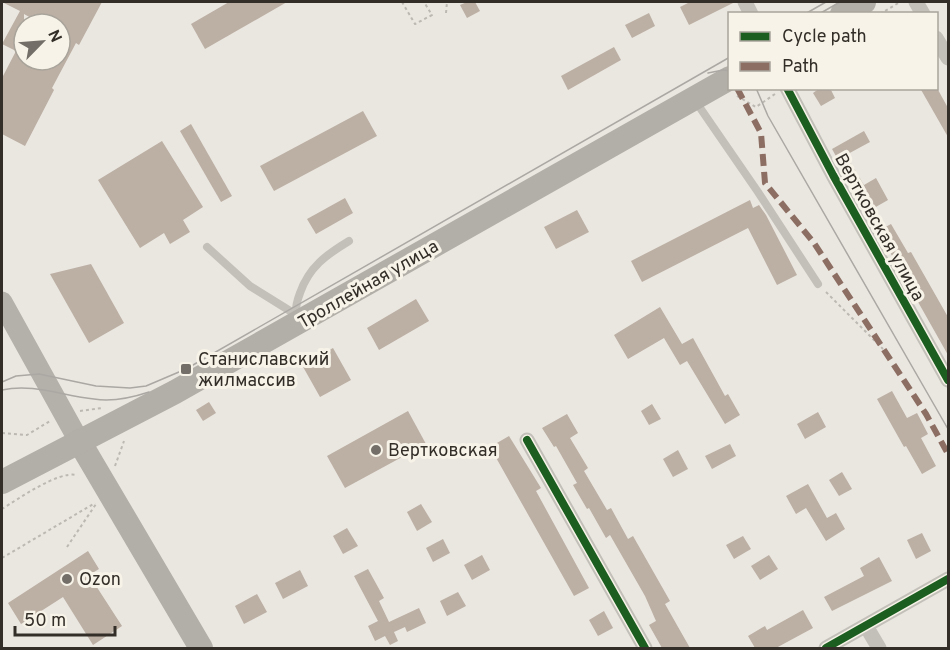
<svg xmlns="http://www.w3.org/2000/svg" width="950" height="650" viewBox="0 0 950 650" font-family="Overpass,sans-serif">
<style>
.building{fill:#bcafa4;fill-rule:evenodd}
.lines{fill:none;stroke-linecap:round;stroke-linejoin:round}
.path{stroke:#bcb8b2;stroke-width:2;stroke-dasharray:3 3;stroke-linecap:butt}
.lane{stroke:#c3c0ba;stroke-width:8}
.street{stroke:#c3c0ba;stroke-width:15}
.secondary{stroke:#b4b0aa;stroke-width:21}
.primary{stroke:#b2aea8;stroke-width:24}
.tram{stroke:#aba8a4;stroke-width:1.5}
.quiet{stroke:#8d6e63;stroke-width:6;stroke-dasharray:12 6;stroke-linecap:butt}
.cycleway-casing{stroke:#f7f3e8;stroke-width:11}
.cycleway{stroke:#1b5e20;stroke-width:8}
.poi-dot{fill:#736f68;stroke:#f7f3e8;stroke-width:2}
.labels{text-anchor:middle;stroke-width:6;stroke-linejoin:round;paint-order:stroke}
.street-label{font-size:18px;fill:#332e28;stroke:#f7f3e8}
.poi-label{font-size:18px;fill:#332e28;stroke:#f7f3e8;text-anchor:start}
</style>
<rect width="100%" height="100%" fill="#eae7e0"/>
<g class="building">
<path d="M2 2H102L79 45 76 43 52 88 54 90 25 146 2 134V78L16 51 2 44 20 11ZM24 14 42 24H60V60H24Z"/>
<polygon points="229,2 287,2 205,49 191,24"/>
<polygon points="467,2 475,2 480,11 467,18 460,5"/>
<polygon points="690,2 735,2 689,25 680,7"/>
<polygon points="649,13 655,26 632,38 625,25"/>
<polygon points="614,47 621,60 568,90 561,76"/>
<polygon points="820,88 830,88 835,98 821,106 813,93"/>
<polygon points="920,88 937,88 948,108 948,137"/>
<polygon points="363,111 377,136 274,191 260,166"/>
<polygon points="191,124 232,196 221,202 180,131"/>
<polygon points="864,131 870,142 846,155 864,185 876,178 888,200 867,212 836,159 837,158 832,149"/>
<polygon points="162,141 203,207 183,220 190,232 170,244 164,233 140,248 98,180"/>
<polygon points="345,198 353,213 316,234 307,219"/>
<polygon points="750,200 753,208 759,205 766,215 797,275 777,285 748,228 642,282 631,261"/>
<polygon points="577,210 589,232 556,249 544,227"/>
<polygon points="891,224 908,253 911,252 948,317 948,355 878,231"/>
<polygon points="91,264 124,323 89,343 50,274"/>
<polygon points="416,299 429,321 379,350 367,328"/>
<polygon points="660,307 682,344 693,338 725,396 728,394 740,415 725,424 687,361 680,365 664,338 628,359 614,335"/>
<polygon points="333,348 351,380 320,397 302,365"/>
<polygon points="892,391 907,418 917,413 928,434 921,438 936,466 922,474 906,446 904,447 877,399"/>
<polygon points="209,402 216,413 203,421 196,410"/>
<polygon points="652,404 661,419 649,425 641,411"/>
<polygon points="408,411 426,444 345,488 327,456"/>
<polygon points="818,412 826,427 805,439 797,424"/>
<polygon points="567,414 578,433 570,438 588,468 584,471 607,510 611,508 628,539 633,536 670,601 665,604 690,648 662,648 649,625 656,621 645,596 610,535 606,538 589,508 587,509 573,485 577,483 556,446 554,447 542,428"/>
<polygon points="509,436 541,488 536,491 589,588 574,596 490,447"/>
<polygon points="730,444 736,456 712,469 705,456"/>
<polygon points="678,450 688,469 673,477 663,459"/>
<polygon points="842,472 852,489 839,496 829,480"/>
<polygon points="808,484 827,518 836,513 845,529 826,541 806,508 796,514 786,496"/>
<polygon points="421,504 432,522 417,531 407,512"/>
<polygon points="347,528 358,546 343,554 333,536"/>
<polygon points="922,533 931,551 916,559 907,540"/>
<polygon points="743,536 751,549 734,559 726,545"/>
<polygon points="443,539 450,553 433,562 426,548"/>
<polygon points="88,551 99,569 89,575 122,626 93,645 63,597 21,624 8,603"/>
<polygon points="482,555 490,570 472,580 464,565"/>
<polygon points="769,555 778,569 760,580 751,566"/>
<polygon points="879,557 892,581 832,611 824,597 864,576 860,568"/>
<polygon points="368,569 384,598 379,601 389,622 419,608 426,623 407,632 405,627 394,632 398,641 390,645 385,636 375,641 368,626 378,621 354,576"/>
<polygon points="300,570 308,586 283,599 275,583"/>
<polygon points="458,592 466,606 447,616 440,601"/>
<polygon points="257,594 267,612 244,624 235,606"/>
<polygon points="803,610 813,628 776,648 755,648 748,636 765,626 767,630"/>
<polygon points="604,611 613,628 598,636 589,620"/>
</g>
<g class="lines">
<g class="path">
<polyline points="402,2 415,24 432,15 424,2"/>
<polyline points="446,13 447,2"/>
<polyline points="880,14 900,2"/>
<polyline points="737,96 756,107 775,94"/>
<polyline points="826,292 883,349"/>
<polyline points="80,411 102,408"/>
<polyline points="2,433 27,435 50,421"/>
<polyline points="115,466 124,441"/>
<path d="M2 509C18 499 58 471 76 475"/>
<polyline points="67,547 96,504"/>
<polyline points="2,558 95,503"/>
</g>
<g class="lane">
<polyline points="696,102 758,192 818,284"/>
<polyline points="207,247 250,286 295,314"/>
<path d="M296 316C295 308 297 301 300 293 309 267 326 255 349 241"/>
</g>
<g class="street">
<polyline points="745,2 751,14"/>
<polyline points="916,2 923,14"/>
<polyline points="936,38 948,58"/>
<polyline points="787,88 833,175 948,380"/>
<polyline points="527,440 645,648"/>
<polyline points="866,626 879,648"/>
<polyline points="826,648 948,579"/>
</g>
<polyline class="secondary" points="2,302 79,441"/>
<g class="primary">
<polyline points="842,14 864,2"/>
<polyline points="79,441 201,648"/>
<polyline points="2,482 175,392 730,78"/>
</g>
<g class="tram">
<polyline points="805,14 826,2"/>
<polyline points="819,14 840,2"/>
<polyline points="708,73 723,70 730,71"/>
<polyline points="756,88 768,116 948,429"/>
<polyline points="2,382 16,376 39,374 96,386 130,388 146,386 186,369 730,57"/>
<path d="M2 390C33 383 63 396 94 399 113 402 131 398 149 392"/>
</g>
<polyline class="quiet" points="737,88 761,133 765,183 814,243 926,414 948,454"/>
<defs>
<g id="cycleway">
<polyline points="787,88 833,175 948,380"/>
<polyline points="527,440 645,648"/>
<polyline points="826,648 948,579"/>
</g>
</defs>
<use href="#cycleway" class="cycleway-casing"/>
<use href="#cycleway" class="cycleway"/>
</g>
<g class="poi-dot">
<rect x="180" y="363" width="12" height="12" rx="3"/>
<circle cx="376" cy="450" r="6"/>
<circle cx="67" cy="579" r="6"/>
</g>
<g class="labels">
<g class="street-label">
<text transform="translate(880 227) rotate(61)" y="6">Вертковская улица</text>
<text transform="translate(368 284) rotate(-30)" y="6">Троллейная улица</text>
</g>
<g class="poi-label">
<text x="198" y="365">Станиславский<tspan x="198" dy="21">жилмассив</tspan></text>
<text x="388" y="456">Вертковская</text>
<text x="79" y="585">Ozon</text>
</g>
</g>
<rect width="950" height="650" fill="none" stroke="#332e28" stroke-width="6"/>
<rect x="728" y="12" width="210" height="78" fill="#f7f3e8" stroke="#a9a49b" stroke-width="1.5"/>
<rect x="740" y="32" width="30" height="9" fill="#1b5e20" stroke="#a9a49b" stroke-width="1.5"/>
<text x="782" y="42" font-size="18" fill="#332e28">Cycle path</text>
<rect x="740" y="62" width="30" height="9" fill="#8d6e63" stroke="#a9a49b" stroke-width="1.5"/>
<text x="782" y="72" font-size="18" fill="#332e28">Path</text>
<g transform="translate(42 42) rotate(65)"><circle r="28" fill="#f7f3e8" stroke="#a9a49b" stroke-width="1.5"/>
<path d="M0-4.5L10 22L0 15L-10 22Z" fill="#736f68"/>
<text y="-9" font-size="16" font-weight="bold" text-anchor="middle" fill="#332e28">N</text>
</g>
<path d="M15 626v9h100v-9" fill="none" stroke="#332e28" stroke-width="3"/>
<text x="24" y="626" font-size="18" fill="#332e28" stroke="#f7f3e8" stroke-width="4.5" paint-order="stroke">50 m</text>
</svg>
